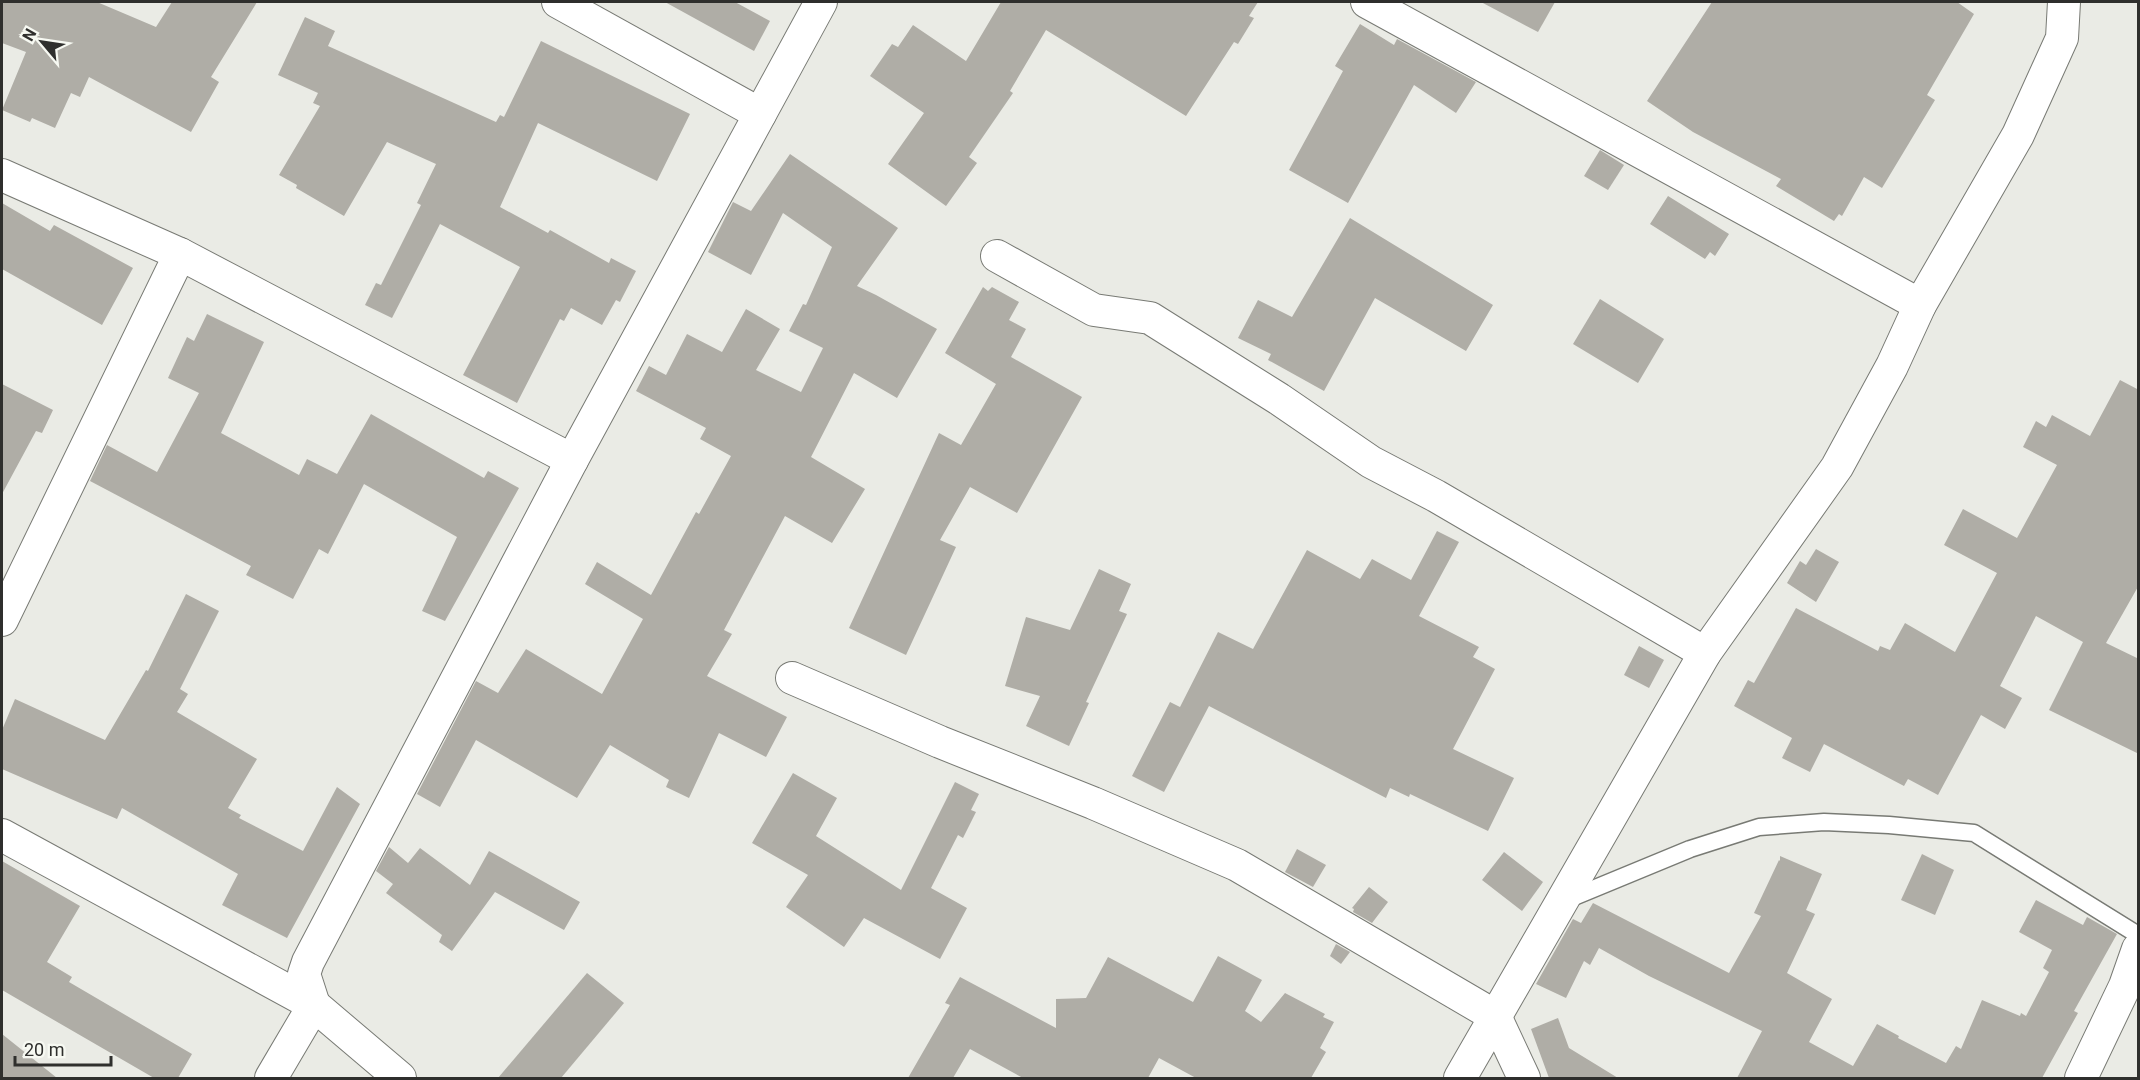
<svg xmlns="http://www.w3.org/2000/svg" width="2140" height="1080" viewBox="0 0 2140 1080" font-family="Roboto,sans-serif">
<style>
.building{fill:#afada6}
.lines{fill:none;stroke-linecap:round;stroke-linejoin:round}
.lane-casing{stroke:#787a74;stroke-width:19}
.street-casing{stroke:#787a74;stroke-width:34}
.lane{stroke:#fff;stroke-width:16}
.street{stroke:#fff;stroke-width:32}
</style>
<rect width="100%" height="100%" fill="#eaebe5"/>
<g class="building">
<polygon points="2,2 97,2 156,27 172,2 257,2 211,77 219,82 191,132 89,77 80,97 71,93 55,128 32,118 30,122 2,110 26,52 2,43"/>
<polygon points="665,2 735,2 770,21 754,51"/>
<polygon points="1001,2 1258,2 1249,16 1254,18 1238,44 1234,42 1186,116 1046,30 1010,91 1013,93 969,157 977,163 946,206 888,164 924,113 870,76 892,44 898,47 913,25 966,61"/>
<polygon points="1481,2 1555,2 1538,32"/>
<polygon points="1712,2 1957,2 1974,14 1927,95 1935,100 1882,188 1864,177 1842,216 1839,214 1834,221 1776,186 1781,179 1693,132 1647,101"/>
<polygon points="305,17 335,31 328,46 496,122 500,115 504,117 541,41 690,114 657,181 538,123 500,207 548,233 550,230 609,263 611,258 636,271 620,302 616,300 602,325 571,308 564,321 560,319 517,403 463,375 520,267 440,224 392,318 365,305 376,283 381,285 421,205 417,203 436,164 387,142 344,216 296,188 297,185 279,175 320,106 313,103 318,93 278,75"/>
<polygon points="1360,24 1394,45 1397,39 1476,82 1456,113 1414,85 1348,203 1289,170 1343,71 1335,66"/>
<polygon points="1600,150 1624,165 1608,190 1584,176"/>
<polygon points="790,154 898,228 857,286 876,295 937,329 897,398 854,373 811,457 865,489 832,543 785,516 724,630 732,634 707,676 787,717 766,757 719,733 689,798 666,787 669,780 610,745 577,798 476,740 440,807 417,794 476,681 498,693 526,649 602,694 643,619 585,584 597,562 651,595 696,512 699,514 731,456 700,439 706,428 636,391 649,366 666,375 687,334 722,352 746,309 780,329 756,370 801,392 823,348 789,331 803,304 806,305 832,247 783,213 751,275 708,252 733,202 751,211"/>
<polygon points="1668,196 1729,234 1715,256 1710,252 1705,259 1650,224"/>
<polygon points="2,203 50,231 54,225 133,268 102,325 2,269"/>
<polygon points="1350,218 1493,305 1466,351 1375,298 1324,391 1268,360 1271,354 1238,338 1258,300 1292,317"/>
<polygon points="983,287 988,291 992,287 1019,302 1009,320 1026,329 1011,357 1082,397 1017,513 970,487 940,540 956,547 906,655 849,628 939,433 961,445 996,384 945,353"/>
<polygon points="1600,299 1664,339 1638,383 1573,344"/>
<polygon points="207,314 264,342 221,433 299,475 307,459 337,474 371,414 484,478 488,471 519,488 445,621 422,611 457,537 364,484 328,554 319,549 293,599 246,575 251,566 90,481 107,445 157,472 199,393 168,378 187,337 194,341"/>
<polygon points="2120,380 2139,390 2139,585 2106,643 2139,659 2139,754 2049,710 2083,642 2036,616 2000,686 2022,698 2005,729 1981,715 1938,795 1908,779 1904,786 1824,744 1810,772 1782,758 1792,738 1734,706 1748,680 1754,683 1796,608 1878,651 1880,646 1890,650 1905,623 1955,652 1997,573 1944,545 1963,509 2017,538 2057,465 2023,447 2036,421 2046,427 2052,415 2090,436"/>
<polygon points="2,384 53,410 42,433 36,431 2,494"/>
<polygon points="1437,531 1459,542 1419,616 1479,647 1473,657 1495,669 1453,749 1514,778 1488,831 1410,794 1409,797 1390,788 1386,798 1209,706 1164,792 1132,776 1170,702 1180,707 1218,632 1253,649 1307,550 1360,579 1372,559 1411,580"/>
<polygon points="1816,549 1839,562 1816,602 1787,583 1800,561 1806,565"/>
<polygon points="1099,569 1131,584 1119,611 1127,614 1086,702 1089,703 1069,746 1026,726 1040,696 1005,686 1026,617 1070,630"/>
<polygon points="186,594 219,611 180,689 188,694 177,712 257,759 228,808 241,815 239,818 303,851 337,787 360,804 287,938 222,905 238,874 122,808 117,819 2,769 2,730 15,699 105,740 146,670 148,671"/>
<polygon points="1639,646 1664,660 1649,688 1624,675"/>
<polygon points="793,773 837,798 816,836 901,890 955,782 979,794 971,810 976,812 963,838 958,835 931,888 967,908 940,959 864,918 844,947 786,907 808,875 752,843"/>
<polygon points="389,847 408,863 420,848 470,885 489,851 580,902 564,930 495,892 452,951 439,942 442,935 386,893 393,884 376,871"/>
<polygon points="1297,849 1326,865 1313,887 1285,872"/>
<polygon points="1504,852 1543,882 1522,911 1482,880"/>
<polygon points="1922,854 1954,870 1935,915 1901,900"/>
<polygon points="1780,856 1822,874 1806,910 1815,914 1787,973 1832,999 1809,1042 1853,1066 1877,1024 1899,1036 1898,1038 1946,1063 1956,1046 1961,1049 1982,1000 2020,1016 2021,1013 2026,1016 2049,972 2043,968 2052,950 2019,932 2036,900 2083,925 2087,917 2117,934 2074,1011 2078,1013 2042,1078 1737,1078 1762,1031 1649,976 1599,948 1590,965 1584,961 1566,998 1536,984 1573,919 1581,923 1593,903 1729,973 1761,916 1754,913 1779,860 1780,861"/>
<polygon points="2,861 80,906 47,962 72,977 69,982 192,1054 178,1078 154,1078 2,990"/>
<polygon points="1369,887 1388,902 1372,923 1353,912 1354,909 1352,908"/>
<polygon points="1336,944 1350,952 1341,964 1330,956"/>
<polygon points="1218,956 1262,980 1245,1011 1261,1022 1285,993 1325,1014 1323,1017 1334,1022 1320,1048 1326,1052 1311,1078 1196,1078 1159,1058 1148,1078 1023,1078 970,1049 953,1078 908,1078 950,1005 945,1003 960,977 1056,1028 1056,999 1086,998 1108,957 1193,1002"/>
<polygon points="587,973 624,1003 561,1078 498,1078"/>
<polygon points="1558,1018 1569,1048 1618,1078 1549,1078 1531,1029"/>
<polygon points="2,1034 57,1078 2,1078"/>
</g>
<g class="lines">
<defs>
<polyline id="lane" points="1564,901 1690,849 1759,827 1824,822 1889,825 1974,833 2138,935"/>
<g id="street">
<polyline points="558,2 760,114"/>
<polyline points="1367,2 1920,305"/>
<polyline points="2,175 180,254 572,460"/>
<polyline points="997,256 1094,310 1150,318 1279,399 1371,462 1436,496 1705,653"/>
<polyline points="2,620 180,254"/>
<polyline points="792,678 940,742 1093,803 1237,865 1495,1016 1524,1078"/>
<polyline points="2,835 314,1005 400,1078"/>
<polyline points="271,1078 314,1005 304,974 308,962 572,460 821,2"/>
<polyline points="1460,1078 1705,653 1837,467 1892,366 1920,305 2018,135 2062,38 2064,2"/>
<polyline points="2081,1078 2125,986 2138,949"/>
</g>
</defs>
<use href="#lane" class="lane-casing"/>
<use href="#street" class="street-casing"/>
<use href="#lane" class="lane"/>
<use href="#street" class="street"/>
</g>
<rect width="2140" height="1080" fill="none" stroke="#2f2f2d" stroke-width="6"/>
<g transform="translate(42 42) rotate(299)" stroke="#f7f9f2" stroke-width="4.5" paint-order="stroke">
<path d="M0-4.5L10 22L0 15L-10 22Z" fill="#2f2f2d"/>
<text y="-9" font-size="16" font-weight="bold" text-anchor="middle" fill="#2f2f2d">N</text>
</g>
<path d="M15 1056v9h96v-9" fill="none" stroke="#2f2f2d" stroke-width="3"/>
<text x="24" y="1056" font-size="18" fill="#2f2f2d" stroke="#f7f9f2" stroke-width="4.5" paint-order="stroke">20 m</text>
</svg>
